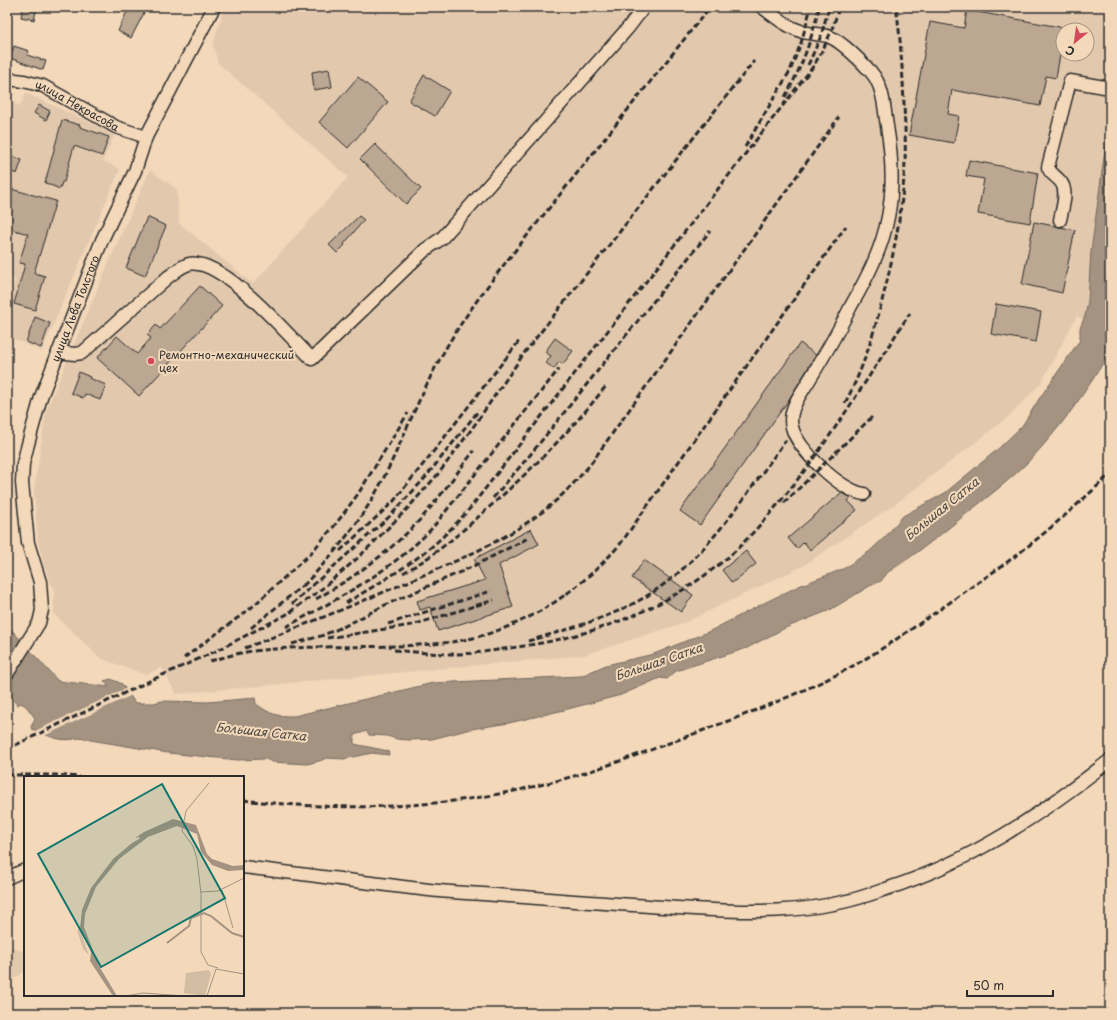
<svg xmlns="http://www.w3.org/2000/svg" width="1117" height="1020" viewBox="0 0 1117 1020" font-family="'Playpen Sans',sans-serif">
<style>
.built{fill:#e2c9ae;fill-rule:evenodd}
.water{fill:#a49381;stroke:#74695f}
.pier{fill:#f3d8ba}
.building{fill:#bba792;stroke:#2b2b2b}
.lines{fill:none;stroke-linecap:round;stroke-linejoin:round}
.minor-casing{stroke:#2b2b2b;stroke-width:15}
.minor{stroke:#f3d8ba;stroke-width:12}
.rail{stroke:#2b2b2b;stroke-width:3;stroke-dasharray:6 3;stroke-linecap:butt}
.poi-dot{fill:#d1495b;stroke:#f3d8ba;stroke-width:1.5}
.labels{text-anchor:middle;stroke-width:4;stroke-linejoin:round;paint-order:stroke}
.street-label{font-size:11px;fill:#2b2b2b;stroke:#f3d8ba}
.poi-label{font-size:11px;fill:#2b2b2b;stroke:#f3d8ba;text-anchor:start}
.water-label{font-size:12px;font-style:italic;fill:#494540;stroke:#f3d8ba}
.inset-river{fill:none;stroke:#a49381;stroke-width:2}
.inset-road{fill:none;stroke:#a39381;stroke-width:1}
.view{fill:#0f766e;fill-opacity:0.15;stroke:#0f766e;stroke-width:2}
.inset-edge{fill:none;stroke:#2b2b2b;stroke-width:2}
</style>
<rect width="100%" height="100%" fill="#f3d8ba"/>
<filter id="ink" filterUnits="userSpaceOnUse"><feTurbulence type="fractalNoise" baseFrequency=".025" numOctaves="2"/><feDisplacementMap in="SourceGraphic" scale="8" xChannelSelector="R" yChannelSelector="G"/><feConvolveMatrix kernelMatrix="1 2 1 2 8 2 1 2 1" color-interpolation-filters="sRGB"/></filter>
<g filter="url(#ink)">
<g class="built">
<path d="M224 7H1110V335L1077 316 1041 383 1008 417 901 500 803 566 686 622 584 655 176 694 162 667 146 675 100 658 54 614V590L45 569 38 543 34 491 46 411 107 266 150 170 177 189 179 223 253 284 348 177 218 63 213 45ZM1063 30H1087V54H1063Z"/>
<polygon points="26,93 115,134 103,161 120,169 42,351 7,336 7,325 15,279 7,278 7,100 20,106"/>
<polygon points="7,945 25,952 25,971 7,984"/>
</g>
<path class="water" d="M1110 114V351C1088 390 1058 431 1027 463 1010 480 990 495 971 510 944 532 917 554 888 572L881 581 873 584 830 610 785 628 747 648 676 671 667 679 660 678 621 695 564 710 509 723 471 729 432 739 409 740 397 739 387 736 369 735 367 731 354 735V744L388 751 389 755 372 753 344 759 327 758 319 761 307 764 272 762 266 759 238 760 168 753 79 738C60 743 49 736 32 729L31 727 35 718 26 706 21 703 17 705 12 698 7 696V625L58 681 109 687 104 681 111 679 122 684 135 703H154L162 701 208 702 255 698 256 704C272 715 275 716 294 716L433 683 581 676 606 665 654 654 710 631 768 601 799 586 843 569 870 551 886 536 903 516 945 493 998 449 1022 426 1039 399 1080 340V328L1085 316 1088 301 1091 251Z"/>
<polygon class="pier" points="127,688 132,695 44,736 33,732"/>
<g class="building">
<polygon points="23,7 37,7 34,20 21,17"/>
<polygon points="129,7 147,7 131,38 118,31"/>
<polygon points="967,10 1065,28 1064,30 1063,30 1063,37 1056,78 1046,76 1040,106 952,90 948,114 959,116 954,143 909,135 930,22 964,28"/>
<polygon points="14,46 29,51 27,55 46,61 43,70 10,58"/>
<polygon points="329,69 332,87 314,90 312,72"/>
<polygon points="424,75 450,91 435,116 409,101"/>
<polygon points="358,77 388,102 348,148 319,122"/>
<polygon points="39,105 50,111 46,120 34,113"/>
<polygon points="62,120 80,125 80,127 109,137 102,156 74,146 64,182 62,182 60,189 45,183"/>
<polygon points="375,144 421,189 406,204 360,159"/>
<polygon points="7,154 22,160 17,174 7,170"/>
<polygon points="969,160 1038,173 1030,223 978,214 984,179 966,176"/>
<polygon points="7,188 56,201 34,273 45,276 35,310 14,304 25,264 19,263 28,234 7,228"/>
<polygon points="359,216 364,220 344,244 345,245 337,253 329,245"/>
<polygon points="147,217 166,226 145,276 126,268"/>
<polygon points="1034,222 1075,230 1062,293 1022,284"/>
<polygon points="200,286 222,306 139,396 97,358 117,336 137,354 151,338 147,335 156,325 160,329"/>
<polygon points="996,304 1041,312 1036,342 991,334"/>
<polygon points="35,317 50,323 41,348 26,342"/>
<polygon points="555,338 573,351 563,364 559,362 554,369 546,363 551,356 545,352"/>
<polygon points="800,343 816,355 788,401 700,525 680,511"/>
<polygon points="79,372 90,377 89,378 106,385 100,400 85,394 83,398 71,393"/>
<polygon points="841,493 850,497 851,498 848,501 857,510 810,550 804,542 797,549 788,538"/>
<polygon points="531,529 539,544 499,565 513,607 438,631 430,607 420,610 417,601 485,580 474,559"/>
<polygon points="746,551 756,564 732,583 722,570"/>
<polygon points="644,560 693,595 681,612 632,578"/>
</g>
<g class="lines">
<defs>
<g id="minor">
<path d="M762 7C775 17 787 27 803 32 811 34 822 34 830 37 842 42 862 62 871 72 884 87 884 108 887 126 892 156 894 187 888 217 882 249 867 278 851 306 835 338 817 368 798 398 793 407 789 417 792 427 797 449 841 491 864 494"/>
<path id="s1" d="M7 79 24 81 43 86 116 127 146 137"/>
<path d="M1060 220C1062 209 1069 190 1060 181 1055 175 1050 174 1048 167L1070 81 1110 88"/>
<path d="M58 352 75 354 82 353 168 277C174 273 181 266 189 264 222 257 289 336 312 359L425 250 442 238 628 28 644 7"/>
<path id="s2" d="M7 674 39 623 42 610 40 582 28 543 22 483 23 464 28 444 41 397 102 240 135 171 146 137 214 7"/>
<path d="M243 867C305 874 367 883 429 890 447 892 465 893 483 894 533 898 583 902 633 905 699 909 768 917 833 904 851 901 869 895 886 889 970 862 1041 815 1110 760"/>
<polyline points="7,878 25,870"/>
</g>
</defs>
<use href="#minor" class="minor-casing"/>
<use href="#minor" class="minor"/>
<g class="rail">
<polyline points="808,65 821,36 829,7"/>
<path d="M785 97C801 69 812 39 819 7"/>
<polyline points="745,147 790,71 801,43 811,7"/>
<path d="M845 403C863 370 874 333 883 297 893 258 901 217 904 177 907 145 904 112 903 80 901 55 900 31 896 7"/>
<polyline points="493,498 530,455 710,231"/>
<polyline points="784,503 874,415"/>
<polyline points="340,551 393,502 433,452 520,340"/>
<path d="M403 573C434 556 459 534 485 511 529 472 570 432 606 386"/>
<path d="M303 586C332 556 360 523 380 485 402 443 418 398 441 357 460 322 485 289 510 257L710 7"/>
<path d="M316 599C351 579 384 556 412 528 435 505 454 476 474 451"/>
<path d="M346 603C377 584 410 566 437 542 449 531 461 519 471 507L812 68C825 48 833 29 839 7"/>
<polyline points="292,604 390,516 425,478 479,410"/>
<polyline points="290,612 318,592 360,556 407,509 439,473 471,430 525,352 754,61"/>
<polyline points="388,624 491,591"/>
<path d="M286 627C337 599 394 570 434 526L559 369"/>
<polyline points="251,628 307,582"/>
<polyline points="327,638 412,625 494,600"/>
<path d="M528 641C569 629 614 617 650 594 708 557 746 494 786 440"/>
<polyline points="292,644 321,636 345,626 385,605 472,567 528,538"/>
<path d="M245 648C299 627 352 606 405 583 456 561 507 541 551 505 565 493 577 480 589 466L839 117"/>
<path d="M394 650C414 652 434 654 454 654 472 654 491 651 510 648 580 639 646 617 704 576 717 566 731 556 742 544 808 477 859 391 910 313"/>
<polyline points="184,658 251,608 310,554 335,525 358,494 408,413"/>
<path d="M210 661C222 658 234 654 246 652 311 643 378 650 443 643 513 636 576 596 621 543L846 226"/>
<polyline points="7,749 156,678 214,652 295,610"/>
<polyline points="7,775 56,775 80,777"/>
<path d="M243 800C345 812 449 809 548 783 593 772 637 755 680 739 734 719 788 699 840 673 878 653 913 628 949 603 975 584 1002 567 1027 547 1056 524 1083 500 1110 474"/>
</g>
</g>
</g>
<circle class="poi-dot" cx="151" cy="361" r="4"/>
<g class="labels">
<g class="street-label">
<text dy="4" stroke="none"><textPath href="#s1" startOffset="76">улица Некрасова</textPath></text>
<text dy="4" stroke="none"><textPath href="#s2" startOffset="386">улица Льва Толстого</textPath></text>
</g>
<g class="poi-label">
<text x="159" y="359">Ремонтно-механический<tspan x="159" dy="13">цех</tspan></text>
</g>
<g class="water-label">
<text transform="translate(942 509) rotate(-39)" y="4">Большая Сатка</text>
<text transform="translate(659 662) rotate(-19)" y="4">Большая Сатка</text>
<text transform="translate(261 732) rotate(6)" y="4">Большая Сатка</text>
</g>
</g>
<g transform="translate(24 776)">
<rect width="220" height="220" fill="#f3d8ba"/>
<path d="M53 154H56L65 179 59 173ZM185 194 187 198 181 220 160 217 162 197Z" fill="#d2bca2"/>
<path d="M149 43 172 49 183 78 188 83 209 90 220 89V94L204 95 188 89 177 76 173 58 153 50 124 61 95 83 72 111 61 138 60 151 75 190 93 220H89L66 185 67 176 56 152 58 134 67 112 89 83 108 67 115 63 116 61 111 62 120 56Z" fill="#a49381"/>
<path class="inset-river" d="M143 167 165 150 167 142 180 137 187 140 208 157 220 161"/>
<path class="inset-road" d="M185 7 162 35 158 55 169 70 173 83 177 118V176L184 189 194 192M198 114 209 152M177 116 194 115 220 102M101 220 119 217 161 220M183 220 192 193 220 198"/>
<path class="view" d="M138 8 201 122 77 191 14 78Z"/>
<rect width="220" height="220" class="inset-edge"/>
</g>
<rect width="1117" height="1020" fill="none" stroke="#f3d8ba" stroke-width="24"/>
<rect x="12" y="12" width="1093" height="996" fill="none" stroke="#2b2b2b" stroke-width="1.5" filter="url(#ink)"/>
<g transform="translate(1075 42) rotate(209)"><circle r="19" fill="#f3d8ba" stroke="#a39381"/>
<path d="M0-3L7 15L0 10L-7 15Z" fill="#d1495b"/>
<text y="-6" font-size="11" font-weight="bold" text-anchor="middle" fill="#2b2b2b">С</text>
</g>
<path d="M967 990v6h86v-6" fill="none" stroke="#2b2b2b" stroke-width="2"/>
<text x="973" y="990" font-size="12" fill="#2b2b2b" stroke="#f3d8ba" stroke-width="3" paint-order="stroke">50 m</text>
</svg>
